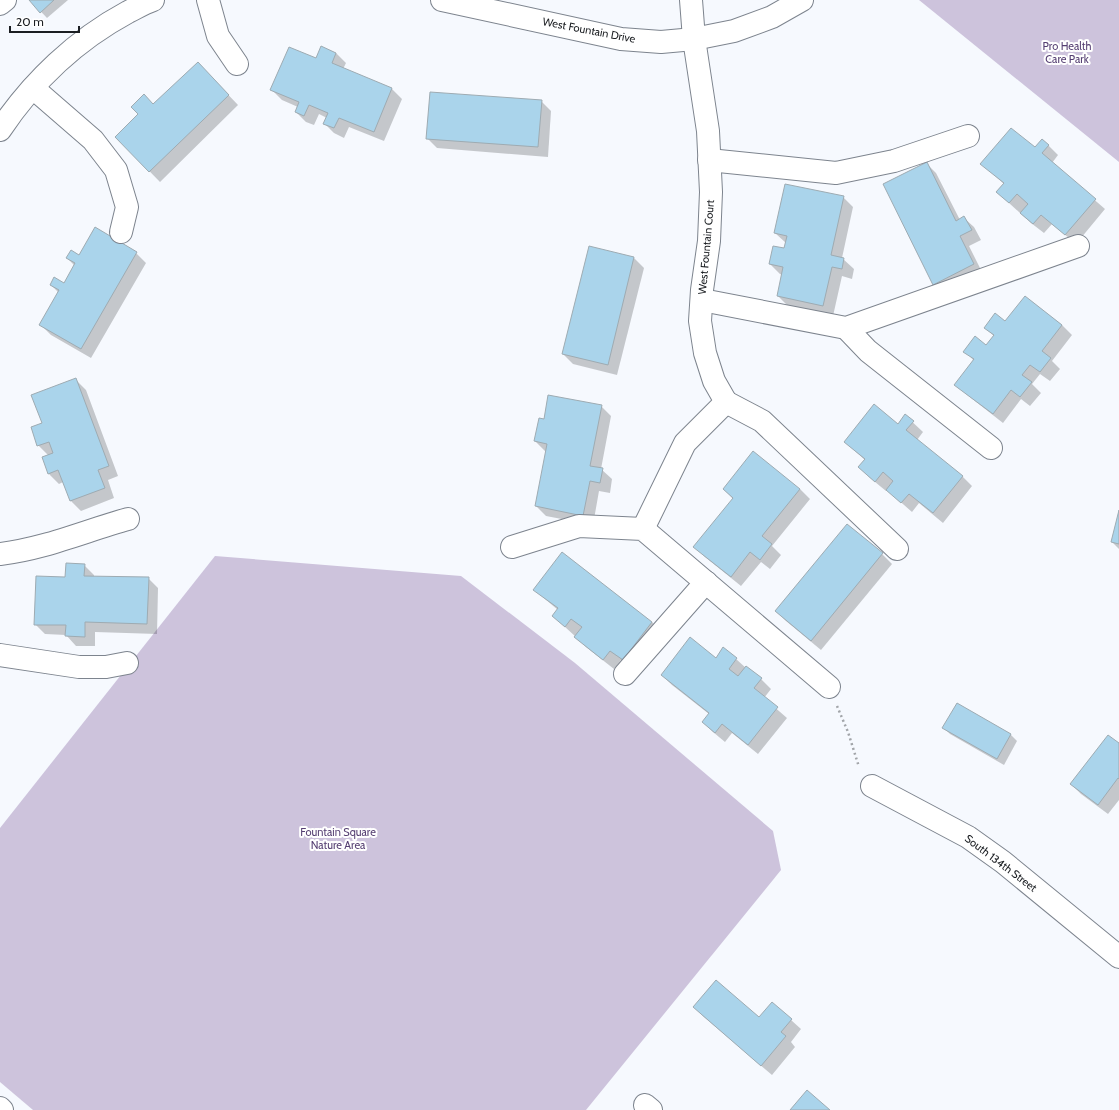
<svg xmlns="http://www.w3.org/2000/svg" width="1119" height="1110" viewBox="0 0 1119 1110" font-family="Cabin,sans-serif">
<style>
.green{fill:#cdc3dc}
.shadow{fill:#0003}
.building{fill:#aad4eb;stroke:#9eabb2}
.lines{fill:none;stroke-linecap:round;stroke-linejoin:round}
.minor-casing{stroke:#7d848e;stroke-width:24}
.path{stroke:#a2a5a9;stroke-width:2.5;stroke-dasharray:2 3;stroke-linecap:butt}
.minor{stroke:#fff;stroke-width:22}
.labels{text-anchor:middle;stroke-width:4;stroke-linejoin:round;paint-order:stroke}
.street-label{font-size:11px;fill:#1b1e22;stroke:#fff}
.park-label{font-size:11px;fill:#553f72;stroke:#fff}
</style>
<rect width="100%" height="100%" fill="#f6f9fe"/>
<g class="green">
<polygon points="919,0 1119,0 1119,162"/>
<polygon points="215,556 461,576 575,663 773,831 781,870 586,1110 33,1110 0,1082 0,828"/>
</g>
<g class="shadow">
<polygon points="30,0 68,0 47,18"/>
<polygon points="322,47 336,53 346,63 343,69 392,89 402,99 384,141 349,127 344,138 334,133 324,123 327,118 319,114 314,125 306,122 296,112 298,107 282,100 272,90 317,59"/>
<polygon points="198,63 238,105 160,182 116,137 153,105"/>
<polygon points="541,101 551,111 548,157 437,148 427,138"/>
<polygon points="1048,145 1058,155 1052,163 1105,209 1076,244 1052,224 1044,233 1031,223 997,192 1004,184 982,164"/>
<polygon points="926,163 936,173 960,220 964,218 974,227 981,240 969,246 983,274 944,294 934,284"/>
<polygon points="843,197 853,207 842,258 854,269 852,279 842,276 833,316 788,306 778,296 783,275 780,274 770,264 785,250 786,243 775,233"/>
<polygon points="136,253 146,263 91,358 51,335 41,325 59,293 51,285 65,284 75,266 67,258 79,256"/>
<polygon points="634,258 644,268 617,375 573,364 563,354"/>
<polygon points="1025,297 1062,325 1072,335 1052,361 1060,369 1050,381 1040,374 1032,384 1041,393 1030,406 1021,399 1003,423 966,394 956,384 974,361 965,351 986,346 994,336 985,328 1005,323"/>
<polygon points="76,380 86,390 118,476 108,480 114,498 81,511 71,501 63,482 59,484 49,474 49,456 38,445 43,424"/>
<polygon points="601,406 611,416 601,469 612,479 610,493 599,491 593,525 546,516 536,506 547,451 545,451 535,441"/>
<polygon points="906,416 923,432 917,440 962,476 972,486 943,523 919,503 912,512 887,490 886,491 869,477 859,467 865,460 845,442 898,425"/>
<polygon points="724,489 800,489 810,499 772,546 781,555 770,569 761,562 741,586 705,557 695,547 733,499"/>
<polygon points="1119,514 1119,549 1112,542"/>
<polygon points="882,554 892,564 821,650 786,621 776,611"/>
<polygon points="84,565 94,575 94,577 148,578 158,588 157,634 95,632 95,646 76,646 66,635 45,634 35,624 66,578"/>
<polygon points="535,590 652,622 662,632 633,669 621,660 614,669 586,647 576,637 553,616 558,610 545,599"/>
<polygon points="716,659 736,659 746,668 761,679 771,689 764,698 787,718 758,754 732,733 725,742 713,732 703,722 709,714 672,685 662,675"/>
<polygon points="957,704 1011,735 1017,741 1004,765 950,734 944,728"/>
<polygon points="1119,745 1119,800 1108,814 1081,794 1071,784"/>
<polygon points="694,1007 759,1018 791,1020 801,1029 791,1042 795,1047 772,1075 704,1017"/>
</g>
<g class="building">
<polygon points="29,0 54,0 40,13"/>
<polygon points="321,46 336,53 332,63 392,88 374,132 339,118 334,128 323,124 328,113 309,105 304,116 295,112 299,102 270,90 289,47 316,58"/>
<polygon points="198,62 229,95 149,172 115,137 138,114 131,107 144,94 153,104"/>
<polygon points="430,92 542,100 538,147 426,139"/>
<polygon points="1011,128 1035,147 1042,139 1049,145 1042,153 1096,199 1065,235 1041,215 1033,224 1020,213 1028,204 1017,194 1009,203 996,192 1004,183 980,164"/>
<polygon points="927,162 956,221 964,216 972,230 960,236 974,264 933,285 883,184"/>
<polygon points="785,184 844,196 831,255 844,258 842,269 832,267 823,306 777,296 783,267 769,264 773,246 784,248 787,236 774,233"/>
<polygon points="95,227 137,252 81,349 39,325 59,290 50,285 54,277 64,283 75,263 66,258 71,250 79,255"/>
<polygon points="589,246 634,257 608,365 562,354"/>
<polygon points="1025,296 1062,325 1042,351 1051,358 1040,372 1030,365 1022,375 1032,382 1020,397 1011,390 993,414 954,385 974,359 963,352 975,336 986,345 994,335 984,328 995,313 1005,321"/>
<polygon points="76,378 109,466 98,470 105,488 70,501 58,470 48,474 42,457 53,453 49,442 37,446 31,427 42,423 31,395"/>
<polygon points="548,395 602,405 590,466 603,468 600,483 590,481 583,516 535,506 547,444 534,441 539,418 544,419"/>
<polygon points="874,404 898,424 905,414 914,421 906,430 963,476 933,513 909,494 901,503 886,490 893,481 883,472 875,482 858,467 865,459 844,442"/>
<polygon points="753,451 800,489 762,536 772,544 760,560 750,552 731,577 693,547 733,498 723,489"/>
<polygon points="1119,510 1119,544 1111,542"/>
<polygon points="847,524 883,553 811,641 775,611"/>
<polygon points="562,552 652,622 623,660 610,651 603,660 574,637 582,627 571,619 565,627 552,616 558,608 533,590"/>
<polygon points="66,563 85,564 84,576 149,577 147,624 85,622 85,637 65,636 66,625 34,625 36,576 65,577"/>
<polygon points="690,637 716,658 723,647 737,658 729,669 738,676 746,666 762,678 754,688 778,707 748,745 722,724 715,733 702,722 709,713 661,675"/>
<polygon points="957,703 1011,734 997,759 942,728"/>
<polygon points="1108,735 1119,743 1119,779 1118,778 1098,805 1070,784"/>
<polygon points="716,980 759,1017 772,1002 792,1019 781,1032 786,1036 761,1066 693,1007"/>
<polygon points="807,1090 830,1110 790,1110"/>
</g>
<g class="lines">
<defs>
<g id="minor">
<polyline points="208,0 218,36 237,64"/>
<polyline points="442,0 621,39 661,42 694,39 734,31 772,17 802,0"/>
<polyline points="691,0 694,39 708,131 711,192 709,241 702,290 700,321 705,353 714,381 726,402"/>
<polyline points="0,4 5,0"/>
<polyline points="33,88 93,140 116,170 127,207 121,232"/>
<path d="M0 130C32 82 76 40 128 12 136 8 144 3 153 0"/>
<polyline points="709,160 836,173 894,161 968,136"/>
<polyline points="702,300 846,328 1078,246"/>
<polyline points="846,328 868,351 991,448"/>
<polyline points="726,402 762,421 897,549"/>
<polyline points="643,529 685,443 726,402"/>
<polyline points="512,547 579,526 643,529 829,687"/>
<path d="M0 554C44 549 85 531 128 519"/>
<polyline points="0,655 79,667 106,667 127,663"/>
<polyline points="625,674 706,582"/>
<polyline points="872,786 968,837 1003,862 1119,957"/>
<polyline points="645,1105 651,1110"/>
<polyline points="0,1108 2,1110"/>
</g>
</defs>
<use href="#minor" class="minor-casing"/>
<polyline class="path" points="837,706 848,732 859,767"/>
<use href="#minor" class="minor"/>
</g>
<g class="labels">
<g class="street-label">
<text transform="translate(589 30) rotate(11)" y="4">West Fountain Drive</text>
<text transform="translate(706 247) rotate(-85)" y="4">West Fountain Court</text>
<text transform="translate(1001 863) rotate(37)" y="4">South 134th Street</text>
</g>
<g class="park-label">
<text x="1067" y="50">Pro Health<tspan x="1067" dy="13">Care Park</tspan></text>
<text x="338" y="836">Fountain Square<tspan x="338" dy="13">Nature Area</tspan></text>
</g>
</g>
<path d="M10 26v6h69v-6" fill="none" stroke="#1b1e22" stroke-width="2"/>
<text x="16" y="26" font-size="12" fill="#1b1e22" stroke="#ffffff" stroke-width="3" paint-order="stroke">20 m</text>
</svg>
